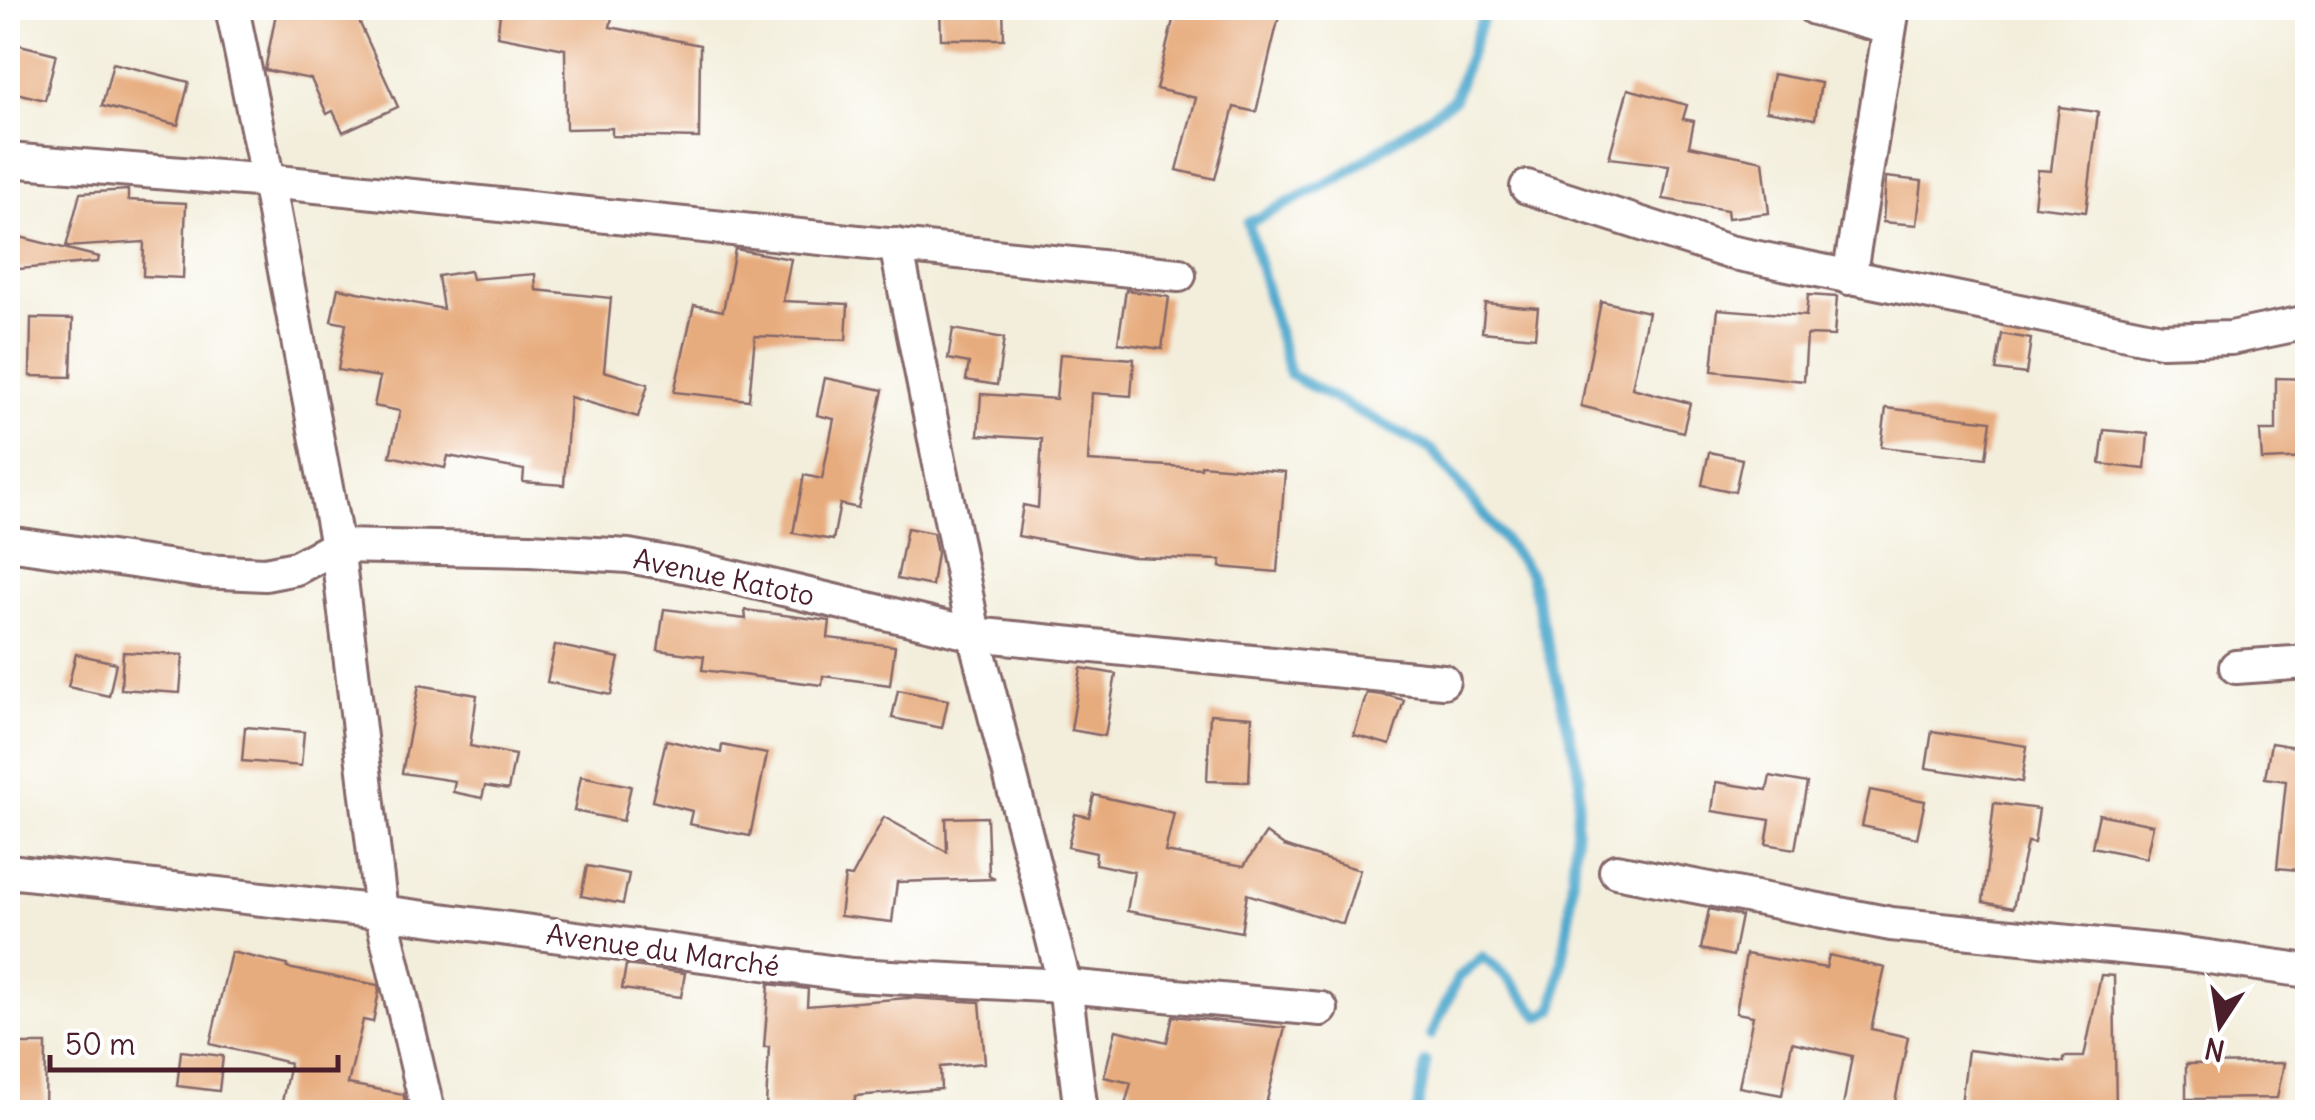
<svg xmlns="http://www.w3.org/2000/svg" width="2315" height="1120" viewBox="0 0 2315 1120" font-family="Delius,sans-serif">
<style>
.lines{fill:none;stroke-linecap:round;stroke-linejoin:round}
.stream{stroke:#4fa9cd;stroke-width:11}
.building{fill:#e7ac7e}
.minor-casing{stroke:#856769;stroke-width:38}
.minor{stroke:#fff;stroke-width:32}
.labels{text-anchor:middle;stroke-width:9;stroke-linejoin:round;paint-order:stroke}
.street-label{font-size:28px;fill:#4a1f2b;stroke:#fff}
</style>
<rect width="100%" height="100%" fill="#fff"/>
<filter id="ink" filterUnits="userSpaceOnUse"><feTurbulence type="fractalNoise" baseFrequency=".01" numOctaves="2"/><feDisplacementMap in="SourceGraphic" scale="20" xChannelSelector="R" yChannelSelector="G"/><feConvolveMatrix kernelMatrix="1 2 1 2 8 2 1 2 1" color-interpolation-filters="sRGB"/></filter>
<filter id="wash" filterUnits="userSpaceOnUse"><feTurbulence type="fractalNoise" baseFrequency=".0048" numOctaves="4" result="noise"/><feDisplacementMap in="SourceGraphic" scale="40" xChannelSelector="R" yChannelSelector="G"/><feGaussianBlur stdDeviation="2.25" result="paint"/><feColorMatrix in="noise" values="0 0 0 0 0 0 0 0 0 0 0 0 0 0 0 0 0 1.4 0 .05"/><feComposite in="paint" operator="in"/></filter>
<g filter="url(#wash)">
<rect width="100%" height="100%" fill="#f3eedb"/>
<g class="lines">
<g class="stream">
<polyline points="1431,1035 1458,978 1483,957 1505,975 1540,1017 1554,1009 1569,922 1580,776 1530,573 1432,450 1290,375 1248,223 1340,177 1454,99 1486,8"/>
<polyline points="1417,1112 1426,1062"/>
</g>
</g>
<g id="blocks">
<g class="building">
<polygon points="277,8 353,8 398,107 343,132 333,111 327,114 311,79 265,70"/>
<polygon points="501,8 614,8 610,27 700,45 699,138 612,136 612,128 566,129 565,49 497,36"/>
<polygon points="940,8 1003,8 1004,39 941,39"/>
<polygon points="1176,8 1205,8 1237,15 1239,8 1281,8 1256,112 1234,107 1215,179 1177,170 1196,98 1156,89"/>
<polygon points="8,42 56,54 45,100 8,91"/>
<polygon points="113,63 189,82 178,125 102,106"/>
<polygon points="1773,74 1821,83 1815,119 1766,111"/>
<polygon points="1628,89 1687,105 1683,119 1694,121 1689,146 1763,161 1769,213 1728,218 1727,210 1663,199 1669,165 1609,158"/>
<polygon points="2059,107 2098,112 2086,212 2034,206 2038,170 2051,171"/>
<polygon points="1886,177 1922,181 1917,225 1883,222"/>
<polygon points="128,190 128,200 186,203 183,278 143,276 144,242 66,247 80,193"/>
<polygon points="8,234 99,257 98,262 8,270"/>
<polygon points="735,249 791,259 783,301 848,304 846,340 755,336 749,400 674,392 694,305 723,311"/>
<polygon points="470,271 472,279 535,274 536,290 611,298 604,371 648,384 638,417 570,397 564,485 523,482 524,470 448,456 445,468 390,456 400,411 374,406 380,377 338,370 346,324 331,321 338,288 443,309 438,276"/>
<polygon points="1126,290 1169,297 1162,349 1118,343"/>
<polygon points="1808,295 1837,297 1834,336 1807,335 1804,381 1712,371 1718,309 1806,316"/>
<polygon points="1601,301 1648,312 1632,388 1690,403 1683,432 1581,406"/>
<polygon points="1485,303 1538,308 1535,337 1482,332"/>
<polygon points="31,318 73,319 71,377 30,376"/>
<polygon points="953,329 1004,338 997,385 966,380 969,363 948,359"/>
<polygon points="2002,334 2031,339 2026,374 1996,370"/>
<polygon points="1060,354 1134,359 1131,396 1092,393 1088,461 1201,468 1201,465 1285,472 1277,572 1220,567 1221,560 1133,557 1018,536 1023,505 1038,508 1042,439 978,435 981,394 1056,399"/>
<polygon points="825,378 883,390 858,508 840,504 833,540 793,533 804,475 822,479 834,419 817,415"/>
<polygon points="2276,378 2308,379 2308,458 2262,460 2260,431 2276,431"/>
<polygon points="1886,408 1991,421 1986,458 1881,447"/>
<polygon points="2104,430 2148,434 2145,469 2100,464"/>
<polygon points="1709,452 1742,459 1735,492 1702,485"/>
<polygon points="907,528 933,533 937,553 932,586 897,579"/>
<polygon points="664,609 746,619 745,610 830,621 828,638 895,646 890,685 823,676 822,685 702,670 704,656 658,650"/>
<polygon points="555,645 619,658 611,695 547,682"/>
<polygon points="123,652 183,655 180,693 121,689"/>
<polygon points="76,654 116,663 109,696 68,687"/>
<polygon points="1081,668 1116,674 1105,736 1071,730"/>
<polygon points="419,685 477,695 470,746 515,755 508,790 485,786 482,798 453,792 455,781 402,773"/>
<polygon points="898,690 948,700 942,728 892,718"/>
<polygon points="1367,693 1389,696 1404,700 1390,745 1354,735"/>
<polygon points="1210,714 1252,717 1249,782 1207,781"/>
<polygon points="245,727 304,732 301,766 242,761"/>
<polygon points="1932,731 2027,746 2022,782 1926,768"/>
<polygon points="666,740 721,753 722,745 767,754 750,836 689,824 692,811 652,801"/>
<polygon points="2271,743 2308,749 2308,871 2277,868 2286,781 2265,778"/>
<polygon points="581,776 631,786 623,821 574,811"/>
<polygon points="1770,776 1807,783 1795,849 1766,844 1770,820 1712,811 1716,782 1767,790"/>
<polygon points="1870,790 1925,801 1917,838 1862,826"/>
<polygon points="1094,795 1174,813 1165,852 1244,866 1266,833 1284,846 1360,870 1343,924 1247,894 1241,932 1127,911 1134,872 1095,864 1096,853 1068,847 1075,814 1089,817"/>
<polygon points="1994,803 2039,809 2034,843 2027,842 2013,908 1983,902"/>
<polygon points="2099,814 2153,825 2146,858 2092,847"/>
<polygon points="884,817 947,852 946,818 987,817 989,876 995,879 897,882 892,922 840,916 845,876 852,877"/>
<polygon points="587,866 629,874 623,904 581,896"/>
<polygon points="1709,909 1741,916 1733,956 1701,949"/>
<polygon points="231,952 287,965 287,968 378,985 379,991 373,1022 363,1020 348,1084 403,1094 408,1112 311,1112 281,1107 290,1063 210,1044"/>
<polygon points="1746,954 1826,968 1829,955 1885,968 1871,1029 1908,1037 1893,1112 1842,1112 1852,1056 1792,1042 1782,1095 1739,1087 1753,1016 1736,1013"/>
<polygon points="626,965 685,973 681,997 622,989"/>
<polygon points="2101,975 2114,976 2116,1112 1960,1112 1968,1050 2064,1062 2064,1057 2084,1057"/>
<polygon points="769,984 808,989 807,1006 908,998 980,1002 985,1063 940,1067 941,1089 855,1096 854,1110 766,1106 769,1047 764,1047"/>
<polygon points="1173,1016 1285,1028 1264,1112 1123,1112 1131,1083 1104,1077 1116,1030 1167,1042"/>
<polygon points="8,1044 46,1044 45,1112 8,1112"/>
<polygon points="181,1051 223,1056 219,1091 177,1086"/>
<polygon points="2284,1063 2277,1098 2186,1099 2186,1064"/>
</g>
</g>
</g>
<g filter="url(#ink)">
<use href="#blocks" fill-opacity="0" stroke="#856769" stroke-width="2.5"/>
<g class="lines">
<defs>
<g id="minor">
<polyline points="232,8 268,181 337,546 381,912 428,1112"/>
<polyline points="1814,8 1889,28"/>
<polyline points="8,160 268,181 1179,275"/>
<polyline points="1527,187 1729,252 2161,340 2231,338 2308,322"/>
<polyline points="896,245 974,634 1065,986 1081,1112"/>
<polyline points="1849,278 1893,8"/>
<polyline points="8,543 201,571 265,574 296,568 337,546 530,550 628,556 690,567 974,634 1443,681"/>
<polyline points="2236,667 2308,662"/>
<polyline points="8,871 381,912 852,975 1065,986 1321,1009"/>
<polyline points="1616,871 1891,924 2180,953 2308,971"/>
</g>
</defs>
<use href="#minor" class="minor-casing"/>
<use href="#minor" class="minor"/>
</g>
</g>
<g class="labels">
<g class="street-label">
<text transform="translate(724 577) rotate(12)" y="10">Avenue Katoto</text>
<text transform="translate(663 950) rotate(8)" y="10">Avenue du Marché</text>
</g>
</g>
<rect width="2315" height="1120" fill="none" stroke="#fff" stroke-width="40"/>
<g transform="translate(2220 1025) rotate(192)" stroke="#ffffff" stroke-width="8" paint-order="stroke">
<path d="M0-8L18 38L0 25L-18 38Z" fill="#4a1f2b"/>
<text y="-15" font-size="28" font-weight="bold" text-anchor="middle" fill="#4a1f2b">N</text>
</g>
<path d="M50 1055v15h288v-15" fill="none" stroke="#4a1f2b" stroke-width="5"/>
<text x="65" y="1055" font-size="30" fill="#4a1f2b" stroke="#ffffff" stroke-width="8" paint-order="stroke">50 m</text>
</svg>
